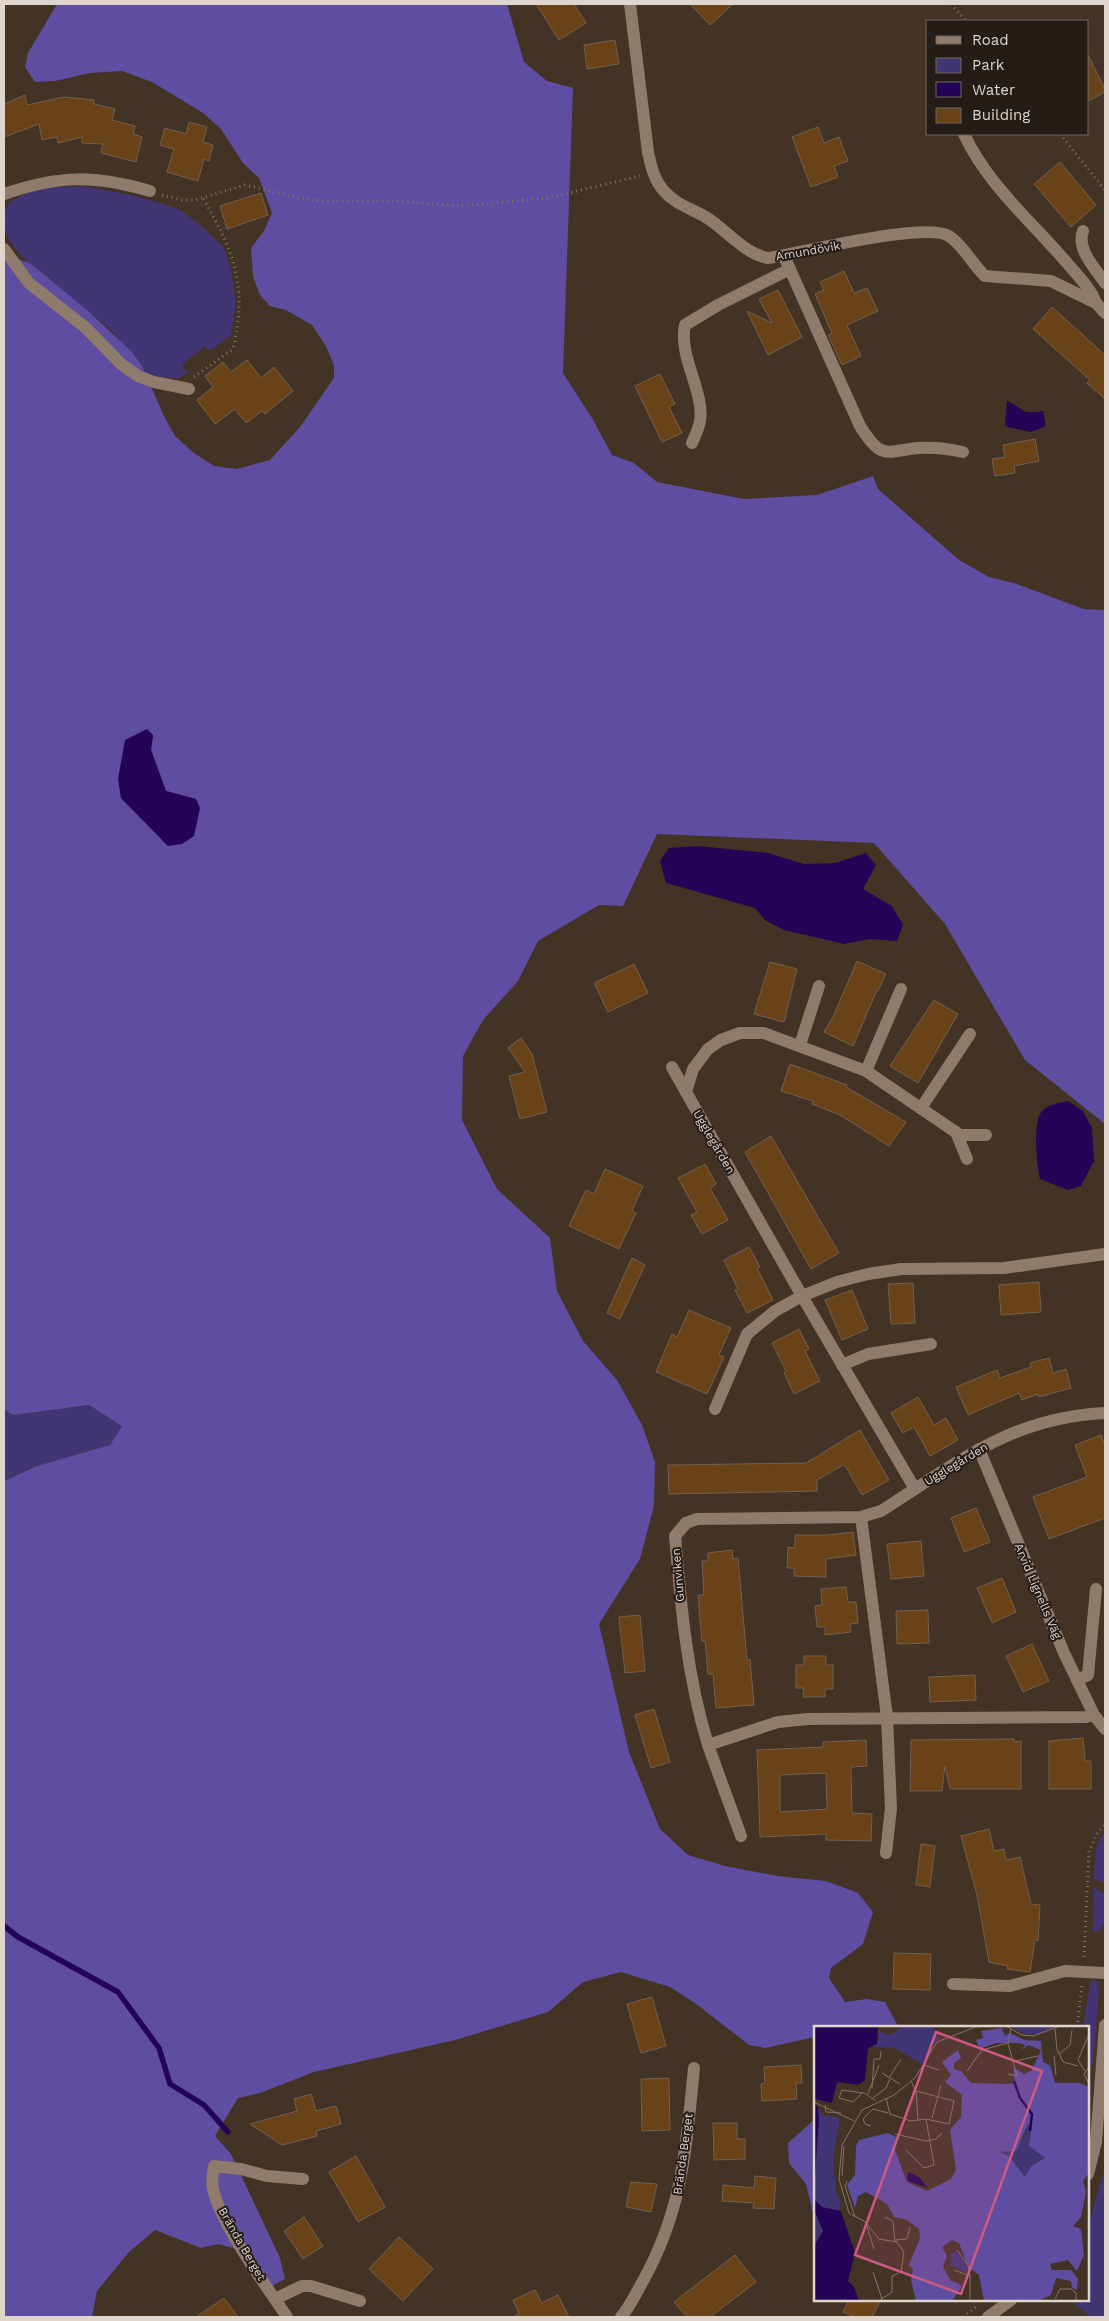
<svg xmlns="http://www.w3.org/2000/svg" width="1109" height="2321" viewBox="0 0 1109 2321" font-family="'Work Sans',sans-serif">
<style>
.green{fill:#423574}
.forest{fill:#5e4da0;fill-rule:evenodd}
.water{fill:#240457}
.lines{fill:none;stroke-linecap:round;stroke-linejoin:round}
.stream{stroke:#240457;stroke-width:5.5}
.building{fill:#694218;stroke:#726050;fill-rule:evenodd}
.path{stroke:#817467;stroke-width:3;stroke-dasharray:1 4;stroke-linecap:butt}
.minor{stroke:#8e7b6b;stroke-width:12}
.labels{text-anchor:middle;stroke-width:4;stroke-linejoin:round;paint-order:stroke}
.street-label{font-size:12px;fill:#dfd5cc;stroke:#241c16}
.inset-river{fill:none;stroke:#240457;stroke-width:2.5}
.inset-road{fill:none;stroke:#817467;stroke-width:1}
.view{fill:#cc5a83;fill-opacity:0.15;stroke:#cc5a83;stroke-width:2.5}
.inset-edge{fill:none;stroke:#dfd5cc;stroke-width:2.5}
</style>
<rect width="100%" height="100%" fill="#433324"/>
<g class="green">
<path d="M84 186 136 196 179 209 203 227 224 248 231 271 236 302 231 335 210 351 205 346 182 365 187 373 178 379 146 375C134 359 122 341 107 327 80 303 28 270 10 241 2 228 0 209 13 200 32 187 61 187 84 186Z"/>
<polygon points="89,1405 122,1426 110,1445 37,1466 4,1481 4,1409 13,1415"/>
<path d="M1105 1831V1883L1094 1879C1095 1862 1094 1845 1105 1831Z"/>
<polygon points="1094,1887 1105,1895 1105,1921 1100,1931 1093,1932"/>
<polygon points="1091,1979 1097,1982 1099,1988 1093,2063 1088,2071 1088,2027 1083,2027"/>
<polygon points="1105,2157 1105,2317 1091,2317 1070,2300 1088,2300 1088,2225 1103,2175"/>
</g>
<g class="forest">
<path d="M57 4H507L524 62 547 81 573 88 563 373 592 418 612 455 634 463 657 482 744 499 817 495 873 476 878 489 959 560 989 577 1014 583 1084 609 1105 610V1124L1025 1060 945 924 874 843 657 834 623 906 599 905 538 941 518 981 483 1020 463 1056 462 1120 497 1189 550 1238 557 1291 583 1341 617 1380 642 1425 655 1462 654 1506 640 1559 599 1624 629 1752 660 1829 688 1855 725 1866 777 1876 826 1881 858 1893 873 1912 863 1944 831 1968 829 1978 845 2002 867 1999 885 2002 897 2024 903 2027H815V2037L765 2048 749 2045 695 2003 670 1987 621 1972 583 1982 548 2012 455 2040 314 2072 260 2093 238 2098 215 2136 231 2154 280 2258 285 2279 270 2287 252 2253 218 2244 201 2248 155 2230 129 2252 97 2291 92 2317H4V1481L37 1466 110 1445 122 1426 89 1405 13 1415 4 1409V253L31 264 87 310 132 352 142 366 164 416 175 436 194 453 214 466 237 469 270 460 300 427 334 378V365L326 346 312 325 286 310 270 306 260 295 253 276 251 248 264 231 272 213 259 178 243 163 221 129 203 113 152 82 122 71 90 73 55 81 35 82 25 67 28 53ZM153 735 151 750 166 791 196 799 168 846 121 798Z"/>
<polygon points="815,2119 815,2215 813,2213 806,2184 789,2163 788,2143"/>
</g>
<g class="water">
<path d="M1007 401C1024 408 1020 415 1043 411L1046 426 1031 432 1008 427 1005 425Z"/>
<polygon points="147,729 153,735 151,750 166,791 196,799 200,808 194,836 182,844 168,846 121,798 118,779 125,740"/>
<polygon points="698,846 768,853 804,864 835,863 866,853 876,865 863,889 892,906 903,925 897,941 869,939 844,944 784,930 765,920 755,908 666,883 660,861 669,848"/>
<path d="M1068 1101 1083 1111 1092 1128 1094 1161 1081 1186 1068 1190 1040 1179C1037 1164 1032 1123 1042 1111 1048 1104 1060 1103 1068 1101Z"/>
</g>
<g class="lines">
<polyline class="stream" points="4,1926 18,1937 118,1992 159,2048 170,2084 204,2105 228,2132"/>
</g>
<g class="building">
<polygon points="536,4 574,4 586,23 559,40"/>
<polygon points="690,4 733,4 710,25"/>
<polygon points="615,40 619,64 587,69 584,45"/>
<polygon points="1088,55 1105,89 1105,92 1088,101"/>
<polygon points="25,95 27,105 64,97 94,100 94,104 115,109 112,120 135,126 133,134 142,137 136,162 101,153 103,144 82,143 82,137 58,143 57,137 42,140 39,124 4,137 4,104"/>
<polygon points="189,122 207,127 203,142 213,145 209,161 204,159 198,181 167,172 174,149 160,145 165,128 186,134"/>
<polygon points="818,127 824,143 839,137 848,161 834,166 838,177 811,187 792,137"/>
<polygon points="1060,162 1096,205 1071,227 1034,184"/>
<polygon points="261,193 268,215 227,229 220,206"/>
<polygon points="844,271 854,293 867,288 878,311 847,325 861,356 842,365 828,335 832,333 815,294 824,290 820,282"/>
<polygon points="778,290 802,337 768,355 747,311 772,323 759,299"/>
<polygon points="1052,307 1105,355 1105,399 1087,383 1090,380 1033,329"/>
<polygon points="247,360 261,378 274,367 293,391 265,414 262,411 246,423 235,409 215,424 197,400 213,387 205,376 223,362 231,372"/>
<polygon points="660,374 675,404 669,407 682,433 662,442 635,386"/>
<polygon points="1035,439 1039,461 1014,466 1015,473 995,476 992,459 1005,457 1003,445"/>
<polygon points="857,961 886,974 878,991 877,990 853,1046 824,1032 833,1017"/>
<polygon points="770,962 797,969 784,1022 754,1014"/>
<polygon points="634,964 648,993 608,1012 594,983"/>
<polygon points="934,1000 958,1014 918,1083 890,1066"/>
<polygon points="521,1038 532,1054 547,1112 520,1119 509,1076 525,1072 508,1048"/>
<polygon points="790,1064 847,1085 846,1087 906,1122 889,1146 840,1115 812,1104 813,1101 781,1091"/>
<polygon points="771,1136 839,1253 811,1269 745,1152"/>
<polygon points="705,1164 716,1184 710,1188 728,1220 702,1234 691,1215 697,1212 678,1178"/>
<polygon points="605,1169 643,1186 632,1211 636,1213 619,1249 569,1226 586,1190 594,1194"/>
<polygon points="749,1247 760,1267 757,1268 773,1300 747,1313 735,1290 738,1289 724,1260"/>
<polygon points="632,1258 645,1265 620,1319 607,1313"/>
<polygon points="1039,1282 1041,1312 1001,1315 999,1285"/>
<polygon points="913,1283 915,1323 891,1324 888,1284"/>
<polygon points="852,1290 868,1329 842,1340 825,1300"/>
<polygon points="689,1310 731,1328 719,1355 724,1357 707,1394 656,1372 672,1334 677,1337"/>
<polygon points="799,1329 809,1349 805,1351 820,1381 794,1394 784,1373 786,1371 772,1343"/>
<polygon points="1049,1358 1053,1373 1066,1369 1071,1388 1039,1397 1038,1394 1022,1400 1019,1393 968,1415 956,1387 997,1370 1000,1378 1031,1367 1030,1363"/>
<polygon points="918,1397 934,1425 946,1418 958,1440 930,1456 914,1427 903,1433 891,1413"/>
<polygon points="860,1430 889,1480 862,1495 846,1467 843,1465 817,1480 817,1491 669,1494 668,1465 806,1463"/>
<polygon points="1101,1435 1105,1446 1105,1518 1049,1539 1033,1497 1087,1477 1075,1445"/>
<polygon points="976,1508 990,1542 964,1552 951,1518"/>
<polygon points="853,1532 856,1555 826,1559 826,1577 794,1576 794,1568 787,1568 788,1547 795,1548 795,1535 827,1535"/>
<polygon points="921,1541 924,1576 891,1579 887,1544"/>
<polygon points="732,1550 733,1559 738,1558 747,1660 750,1659 754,1705 716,1708 713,1674 708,1674 705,1641 702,1641 698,1595 704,1595 702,1561 708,1561 708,1553"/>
<polygon points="1002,1578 1016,1612 992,1623 977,1588"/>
<polygon points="846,1587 848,1602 856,1602 858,1623 850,1624 851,1632 825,1635 825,1627 817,1627 815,1606 822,1605 821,1589"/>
<polygon points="928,1610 929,1643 897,1644 896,1611"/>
<polygon points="640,1615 645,1671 625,1673 619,1617"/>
<polygon points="1032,1644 1049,1681 1023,1692 1006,1656"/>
<polygon points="804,1656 826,1656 826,1665 833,1665 833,1689 825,1689 825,1697 803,1697 804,1688 796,1688 796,1665 804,1665"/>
<polygon points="975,1675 976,1700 930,1702 929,1677"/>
<polygon points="654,1709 670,1762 651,1768 635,1715"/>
<polygon points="1083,1738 1085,1761 1091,1761 1091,1789 1049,1789 1049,1741"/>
<polygon points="1014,1739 1014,1742 1021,1741 1021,1789 950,1789 945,1766 942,1791 910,1791 911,1740"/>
<path d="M866 1740 867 1766 851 1767 852 1813 872 1814 871 1841 826 1840V1834L760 1837 757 1750 823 1747V1742ZM826 1773 827 1809 780 1812V1775Z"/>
<polygon points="989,1829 994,1851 1004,1849 1006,1860 1020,1857 1031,1904 1040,1905 1038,1941 1035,1940 1030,1972 1007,1969 1008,1966 989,1962 977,1895 961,1836"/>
<polygon points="921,1844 935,1846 930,1887 916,1885"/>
<polygon points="894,1953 931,1954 930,1990 893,1989"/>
<polygon points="652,1997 666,2046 641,2053 627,2004"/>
<polygon points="801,2065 802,2083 796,2083 797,2099 762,2101 761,2084 765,2083 764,2067"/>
<polygon points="669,2078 670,2130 642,2131 641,2079"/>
<polygon points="311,2094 316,2111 336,2106 341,2124 316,2131 317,2136 282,2145 250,2124 297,2111 294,2099"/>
<polygon points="713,2123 737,2123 737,2139 745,2139 745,2159 714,2160"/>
<polygon points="356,2156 385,2207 358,2222 329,2172"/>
<polygon points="755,2176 776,2178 774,2209 753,2208 754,2203 722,2201 723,2185 754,2188"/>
<polygon points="631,2182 657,2184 651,2212 626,2207"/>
<polygon points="304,2217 323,2246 303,2259 284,2231"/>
<polygon points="399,2237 433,2269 403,2301 369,2269"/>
<polygon points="735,2255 756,2282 710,2317 687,2317 674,2302"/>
<polygon points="535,2290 542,2303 558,2295 569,2317 512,2317 519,2314 513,2300"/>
<polygon points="224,2298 238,2317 196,2317"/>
<polygon points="849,2300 881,2300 872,2317 855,2317 843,2312"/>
</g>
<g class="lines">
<g class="path">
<polyline points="951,4 966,21"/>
<polyline points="1060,134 1105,190"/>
<polyline points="162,195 182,200 195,200 245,185 299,198 321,201 394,201 460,206 548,198 640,176"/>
<path d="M194 377 233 349C248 286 234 252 203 198"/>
<polyline points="1084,1957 1089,1851 1097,1834 1105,1824"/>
<polyline points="1077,2027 1082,1986"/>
<polyline points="963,2317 976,2307"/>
</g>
<g class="minor">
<path d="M630 4 648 152C651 166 654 180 664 191 675 204 690 208 704 216 725 228 744 254 768 258 802 253 926 221 949 236 964 246 972 264 985 276L1051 281 1096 303 1105 313"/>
<path d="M964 134C987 184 1031 221 1067 263 1077 275 1090 287 1096 303"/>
<path d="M4 194C60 175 94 175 150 191"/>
<path d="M1083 231C1076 249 1095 268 1105 283"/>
<polyline points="4,249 29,283 86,328 121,364 138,376 154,382 189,389"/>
<path d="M784 256 860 426C882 461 885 451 919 448 934 447 949 449 963 452"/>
<path d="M692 443C695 436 699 428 700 421 705 393 678 356 685 325L718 305 790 269"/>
<polyline points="800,1045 819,986"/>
<polyline points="672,1067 686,1092"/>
<polyline points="866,1071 901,989"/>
<polyline points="921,1108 970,1034"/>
<polyline points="956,1132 967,1159"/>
<path d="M986 1135H960L866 1071 764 1033H740L721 1040 708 1049 693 1069 686 1092 802 1296 915 1489C979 1447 1027 1417 1105 1413"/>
<polyline points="842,1365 868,1354 931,1344"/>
<polyline points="715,1409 747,1334 775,1311 802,1296 837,1282 868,1274 901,1269 1004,1268 1105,1254"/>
<polyline points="979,1449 1064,1653 1094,1715 1105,1729"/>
<path d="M915 1489 881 1511 861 1517 697 1519 686 1523 675 1536C681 1607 687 1676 708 1745L778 1722 808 1719 1086 1717 1094 1715"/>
<polyline points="861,1517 887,1717 891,1808 886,1853"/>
<polyline points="1077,1680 1088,1675 1096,1589"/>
<polyline points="708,1745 741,1836"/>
<polyline points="953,1984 1010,1986 1065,1971 1105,1973"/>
<polyline points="1088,2174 1096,2142 1105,2025"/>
<polyline points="275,2299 302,2286 311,2286 360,2301"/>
<path d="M287 2317C265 2284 221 2225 213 2189 211 2182 213 2173 214 2166L241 2169 267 2176 303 2179"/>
<path d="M621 2317C630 2307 636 2293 643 2281 683 2209 686 2148 694 2068"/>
<polyline points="988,2317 1011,2300"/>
</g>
</g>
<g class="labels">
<g class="street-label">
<text transform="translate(808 251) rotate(-10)" y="4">Amundövik</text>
<text transform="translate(714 1142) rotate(60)" y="4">Ugglegården</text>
<text transform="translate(956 1464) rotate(-31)" y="4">Ugglegården</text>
<text transform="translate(678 1575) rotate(-95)" y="4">Gunviken</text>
<text transform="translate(1038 1591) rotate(67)" y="4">Arvid Lignells Väg</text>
<text transform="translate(683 2154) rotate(-82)" y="4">Brända Berget</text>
<text transform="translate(242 2244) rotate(60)" y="4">Brända Berget</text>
</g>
</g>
<g transform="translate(814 2026)">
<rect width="275" height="275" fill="#433324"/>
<path d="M88 0H119L126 12 117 20 109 39 81 22 59 21 65 13 64 5 77 9ZM194 0H244L226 8H212ZM0 81 6 82 7 88 26 92 19 133 22 166 27 176 0 275ZM214 98 217 103 215 111 231 132 224 135 211 151 196 131 185 126H195L209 113ZM144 225 154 241V248L136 239 137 227Z" fill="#423574"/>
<path d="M188 2 191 10 196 7 210 14 227 15 229 36 236 39 241 57H266L275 61V147L269 155 272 166 267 191 259 200 267 203 270 229 263 245 254 234 236 238 238 244H257L264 253 263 264 258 262 257 255 242 252 237 269 224 275H170L165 249 154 241 145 217 138 214 128 221 133 230 129 241 136 254 147 259V262L138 275H102L97 254 99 243 95 239 106 212 105 203 93 194 80 191 73 178 52 166 44 170 41 182 33 159 41 149 42 120 45 114 74 107 82 111 80 121 93 156 113 165 137 153 142 144 136 104 147 91 148 69 131 56 137 49 128 36 144 24 147 32 140 37V43L147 45 157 57 198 58 201 55 199 41 210 48 218 44 227 24 214 19 208 24 211 19 205 17H182L168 22 164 19 162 14 169 12 167 5ZM214 98 217 103 215 120 231 132 217 140 211 151 196 131 186 126 202 125Z" fill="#5e4da0" fill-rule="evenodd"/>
<path d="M0 0H64L63 18 54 22 51 54 44 59 23 56 18 77 0 73ZM0 78 4 81 5 93 0 163ZM94 146 105 151 114 162 94 155ZM0 173 8 181 27 185 41 227 34 255 40 261 45 275H0V220L9 205 0 184Z" fill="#240457"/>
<path class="inset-river" d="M200 55 206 72 218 88 216 105"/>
<path class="inset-road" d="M192 0 208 9 219 10 246 0M241 3 243 23 249 36 264 40M245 28 256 19 258 4M240 30 242 49M201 35 224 30M110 39 125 44M275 41 270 48 275 58M153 45 168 24 194 17M271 45 264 34 275 8M68 47 86 58M194 48 203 50 194 17 197 3M75 52 87 33M97 55 102 65 104 94M58 62 60 33H66L67 25M102 65 140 75 135 98 112 93M48 67 39 76 25 72 28 64 50 67 52 68 62 75M54 68 65 39M59 72 72 62 76 53M72 72 76 88 97 95 112 93 120 139 110 142 92 124M0 76 40 95M11 79 12 86 27 87M118 92 127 59M57 100 51 98 49 93 59 83 74 87M81 108 112 115 122 113 128 107M28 150 30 120M33 155 31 160 41 191M71 191 79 195 81 216M53 201 60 223M81 214 93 213 96 201M143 224 154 239 156 250M140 244 156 250V275M59 246 68 273M241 273 246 263H257L262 267V275M65 275 78 266V250L87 246 90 226 83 216 65 213 50 195 35 187 25 153 28 119 48 84 80 69 101 52 123 16 164 0"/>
<path class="view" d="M122 6 228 45 147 268 41 229Z"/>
<rect width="275" height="275" class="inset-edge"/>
</g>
<rect width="1109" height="2321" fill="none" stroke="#dfd5cc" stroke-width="10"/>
<rect x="926" y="20" width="162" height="115" fill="#241c16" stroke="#6f665f"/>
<rect x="936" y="36" width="25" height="8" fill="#8e7b6b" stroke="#6f665f"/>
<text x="972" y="45" font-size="15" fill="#dfd5cc">Road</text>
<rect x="936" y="58" width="25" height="15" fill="#423574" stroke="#6f665f"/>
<text x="972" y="70" font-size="15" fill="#dfd5cc">Park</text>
<rect x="936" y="82" width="25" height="15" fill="#240457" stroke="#6f665f"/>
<text x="972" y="95" font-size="15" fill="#dfd5cc">Water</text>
<rect x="936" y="108" width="25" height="15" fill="#694218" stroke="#6f665f"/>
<text x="972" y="120" font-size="15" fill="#dfd5cc">Building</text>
</svg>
